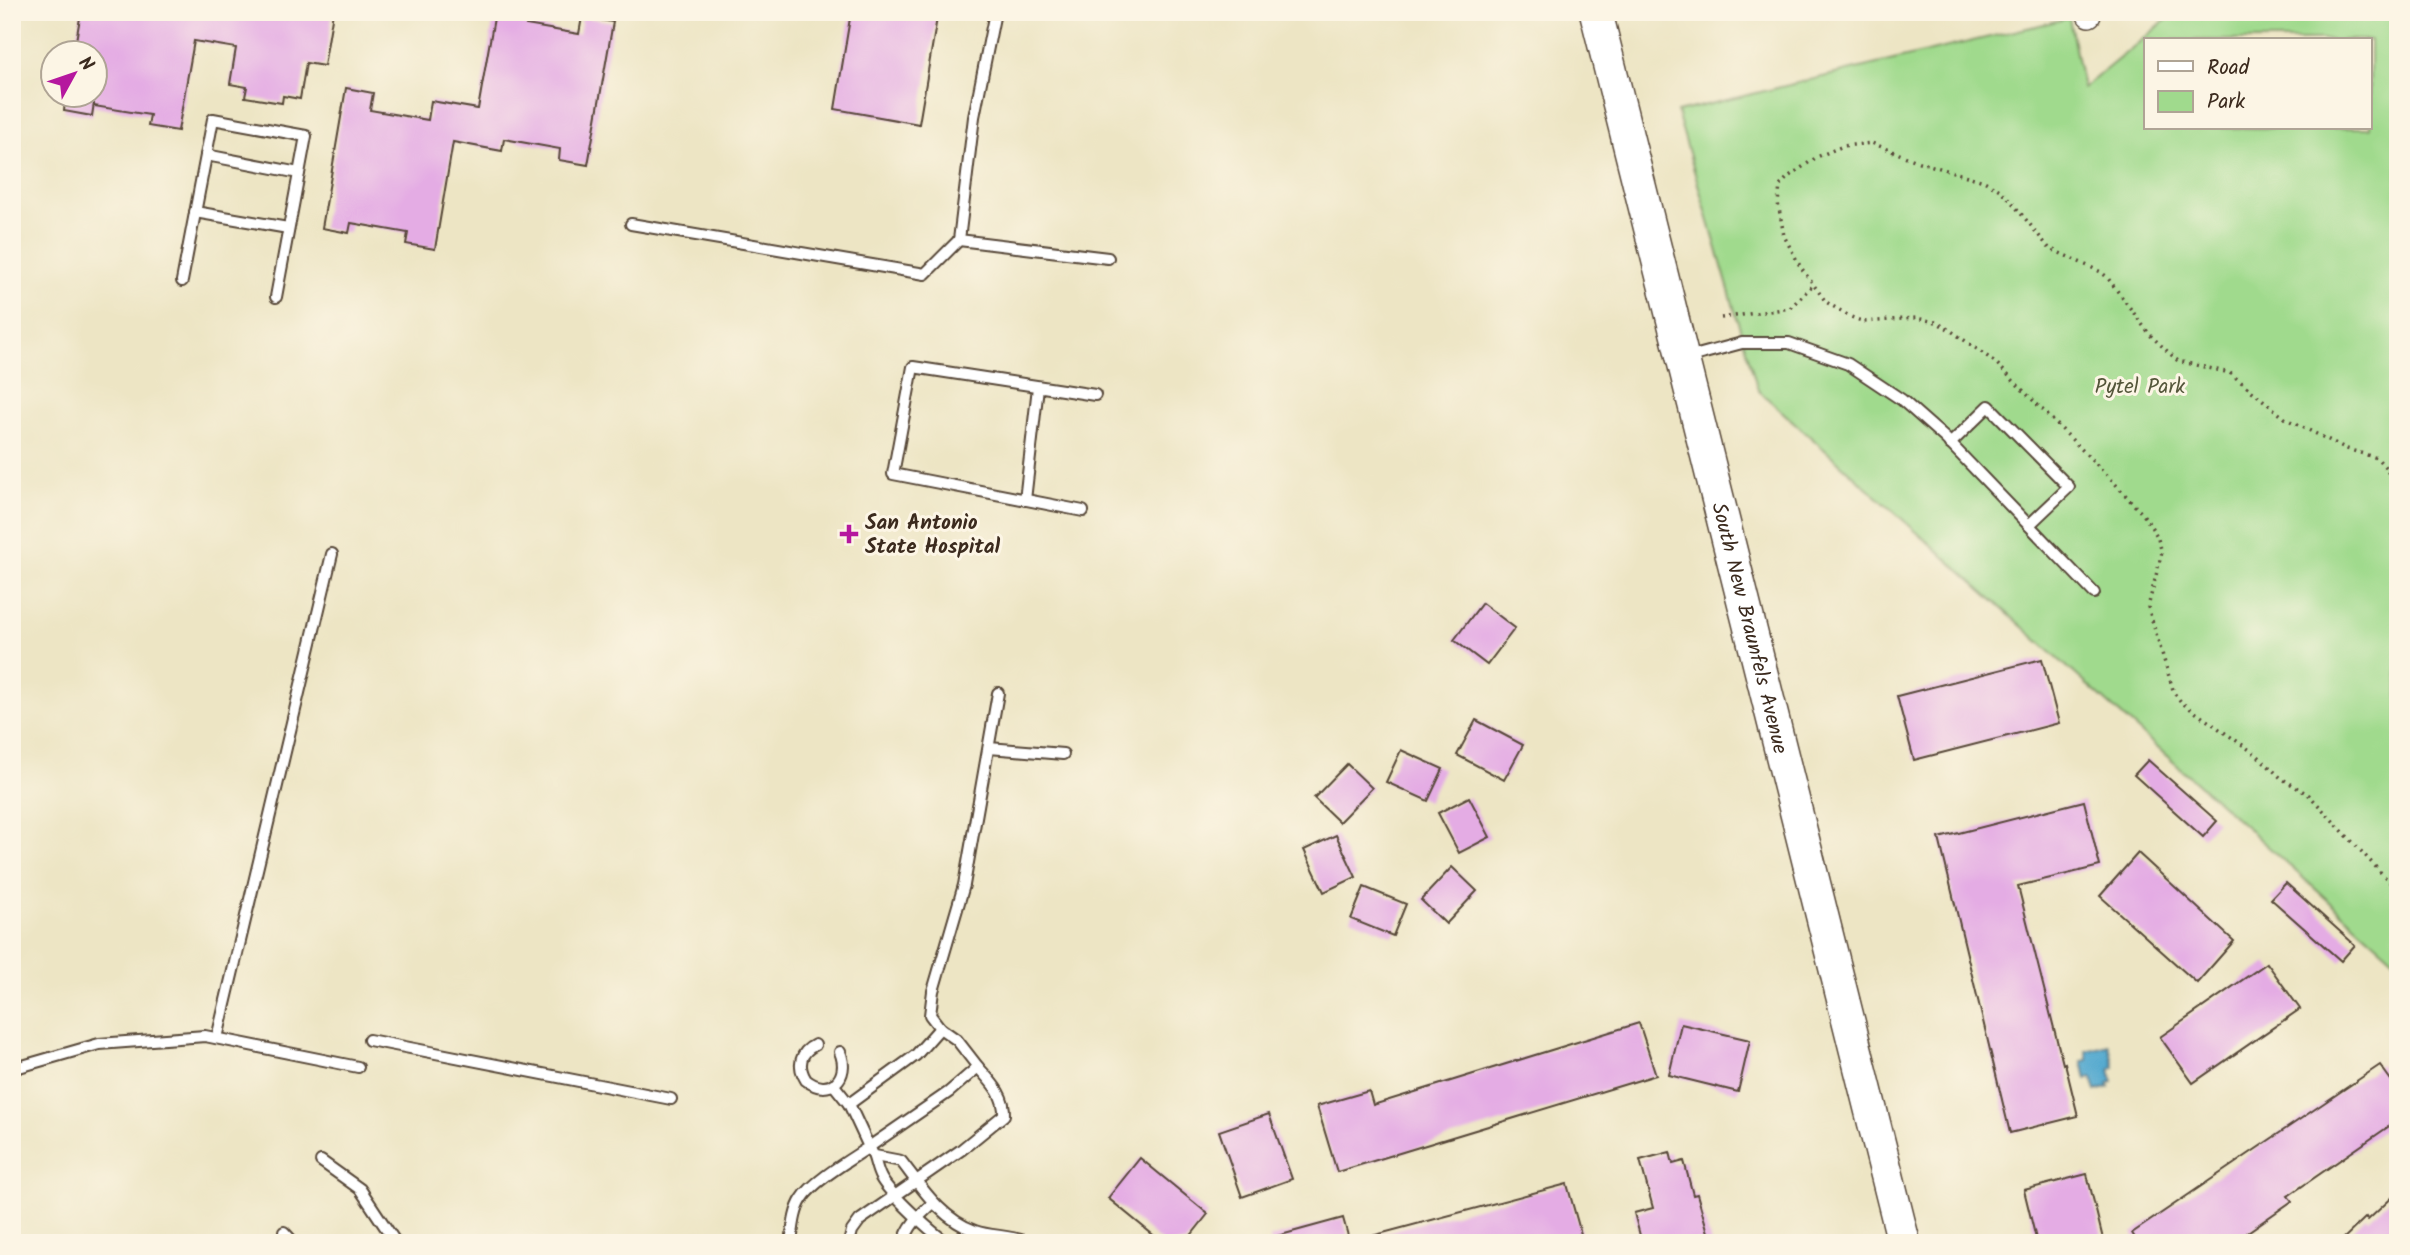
<svg xmlns="http://www.w3.org/2000/svg" width="2410" height="1255" viewBox="0 0 2410 1255" font-family="Kalam,sans-serif">
<style>
.green{fill:#a0da8d;stroke:#6e8256;stroke-width:2;fill-rule:evenodd}
.water{fill:#53a9cf;stroke:#476a76;stroke-width:2}
.building{fill:#e4ace4}
.lines{fill:none;stroke-linecap:round;stroke-linejoin:round}
.service-casing{stroke:#564637;stroke-width:14}
.minor-casing{stroke:#564637;stroke-width:26}
.secondary-casing{stroke:#564637;stroke-width:35}
.path{stroke:#564637;stroke-width:3.5;stroke-dasharray:2 5;stroke-linecap:butt}
.service{stroke:#fff;stroke-width:10}
.minor{stroke:#fff;stroke-width:23}
.secondary{stroke:#fff;stroke-width:32}
.poi-dot{fill:#b5179e;stroke:#fcf5e5;stroke-width:2.5}
.labels{text-anchor:middle;stroke-width:6;stroke-linejoin:round;paint-order:stroke}
.park-label{font-size:21px;fill:#54563a;stroke:#fcf5e5}
.poi-label{font-size:21px;font-weight:bold;fill:#3b2a1e;stroke:#fcf5e5;text-anchor:start}
.street-label{font-size:21px;fill:#3b2a1e;stroke:#fcf5e5}
</style>
<rect width="100%" height="100%" fill="#fcf5e5"/>
<filter id="ink" filterUnits="userSpaceOnUse"><feTurbulence type="fractalNoise" baseFrequency=".0143" numOctaves="2"/><feDisplacementMap in="SourceGraphic" scale="14" xChannelSelector="R" yChannelSelector="G"/><feConvolveMatrix kernelMatrix="1 2 1 2 8 2 1 2 1" color-interpolation-filters="sRGB"/></filter>
<filter id="wash" filterUnits="userSpaceOnUse"><feTurbulence type="fractalNoise" baseFrequency=".00686" numOctaves="4" result="noise"/><feDisplacementMap in="SourceGraphic" scale="28" xChannelSelector="R" yChannelSelector="G"/><feGaussianBlur stdDeviation="1.57" result="paint"/><feColorMatrix in="noise" values="0 0 0 0 0 0 0 0 0 0 0 0 0 0 0 0 0 1.4 0 .05"/><feComposite in="paint" operator="in"/></filter>
<g filter="url(#wash)">
<rect width="100%" height="100%" fill="#ede5c4"/>
<path class="green" d="M2176 12H2398V963L1758 390 1677 112 2069 18 2083 88ZM2146 40H2370V128H2146Z"/>
<polygon class="water" points="2109,1045 2114,1068 2110,1069 2113,1082 2108,1083 2109,1087 2096,1091 2092,1077 2086,1079 2082,1061 2088,1060 2086,1051"/>
<g id="blocks">
<g class="building">
<polygon points="81,12 333,12 324,66 306,63 300,99 283,96 282,103 245,97 247,87 230,84 236,48 194,41 178,131 148,126 150,115 94,106 94,103 92,116 64,111 66,94 94,94 94,52 74,52"/>
<polygon points="495,12 528,12 526,25 579,34 582,17 613,22 588,165 559,160 560,149 504,139 502,151 453,142 435,249 406,244 408,233 351,223 349,233 322,228 346,88 373,93 370,110 428,120 431,101 478,109"/>
<polygon points="851,12 938,12 919,124 835,109"/>
<polygon points="1482,603 1515,628 1487,665 1454,640"/>
<polygon points="2042,659 2059,723 1914,760 1897,696"/>
<polygon points="1476,720 1523,745 1504,780 1457,755"/>
<polygon points="1401,750 1443,769 1428,801 1386,782"/>
<polygon points="2148,760 2217,821 2203,837 2134,775"/>
<polygon points="1347,764 1372,788 1339,822 1314,798"/>
<polygon points="1469,797 1490,837 1459,853 1438,813"/>
<polygon points="2084,801 2100,866 2018,886 2063,1064 2065,1063 2078,1116 2010,1133 1939,838"/>
<polygon points="1336,835 1356,877 1324,892 1304,850"/>
<polygon points="2138,853 2234,941 2197,983 2100,896"/>
<polygon points="1452,867 1477,891 1446,924 1421,900"/>
<polygon points="2286,883 2355,945 2341,961 2271,899"/>
<polygon points="1364,887 1406,904 1393,936 1351,919"/>
<polygon points="2267,963 2300,1009 2193,1083 2160,1037"/>
<polygon points="1639,1023 1656,1075 1337,1172 1317,1106 1369,1091 1373,1105"/>
<polygon points="1681,1024 1750,1040 1738,1092 1669,1075"/>
<polygon points="2380,1065 2398,1090 2398,1120 2288,1196 2292,1201 2232,1243 2138,1243 2132,1233"/>
<polygon points="1269,1114 1292,1179 1242,1197 1219,1131"/>
<polygon points="1670,1152 1673,1164 1684,1161 1693,1195 1697,1194 1711,1243 1642,1243 1634,1213 1653,1208 1640,1160"/>
<polygon points="1140,1158 1208,1214 1185,1243 1163,1243 1108,1198"/>
<polygon points="2087,1174 2104,1243 2037,1243 2024,1190"/>
<polygon points="1567,1184 1581,1234 1551,1243 1364,1243 1364,1238"/>
<polygon points="2398,1192 2398,1243 2339,1243 2366,1217 2368,1220"/>
<polygon points="1343,1218 1350,1243 1271,1243 1270,1238"/>
</g>
</g>
</g>
<g filter="url(#ink)">
<use href="#blocks" fill-opacity="0" stroke="#564637" stroke-width="2"/>
<g class="lines">
<defs>
<g id="service">
<polyline points="995,12 974,117 959,240 1108,258"/>
<polyline points="206,155 299,173"/>
<polyline points="195,212 288,228"/>
<polyline points="631,224 925,274 959,240"/>
<polyline points="182,281 213,119 306,136 276,297"/>
<polyline points="1686,358 1742,343 1789,343 1848,364 1902,400 1945,438 2094,593"/>
<polyline points="1950,444 1989,406 2069,487 2029,525"/>
<polyline points="1025,500 1038,387"/>
<polyline points="1083,511 893,474 913,367 1095,395"/>
<polyline points="989,748 1063,754"/>
<polyline points="217,1038 332,554"/>
<polyline points="369,1040 671,1099"/>
<path d="M815 1045C800 1052 797 1066 806 1080 829 1098 851 1078 840 1052"/>
<polyline points="12,1069 99,1044 205,1036 358,1067"/>
<polyline points="849,1104 916,1055 940,1028"/>
<path d="M875 1156 901 1161C922 1188 941 1219 975 1231 992 1237 1013 1235 1028 1243"/>
<polyline points="321,1161 360,1189 396,1243"/>
<polyline points="284,1232 294,1243"/>
<path d="M791 1243C793 1229 794 1211 802 1199 812 1182 851 1159 869 1147L849 1104 833 1084"/>
<path d="M849 1243 852 1231 860 1220 961 1150 1004 1115C1005 1095 991 1082 978 1067"/>
<path d="M904 1243C907 1226 921 1214 933 1203"/>
<path d="M948 1243C933 1234 889 1193 881 1178 875 1167 876 1157 869 1147L949 1092 978 1067 957 1040 940 1028 930 1015 933 991 964 885 998 693"/>
</g>
<polyline id="minor" points="2088,12 2089,15"/>
<g id="secondary">
<path id="s1" d="M1596 12 1904 1243"/>
</g>
</defs>
<use href="#service" class="service-casing"/>
<use href="#minor" class="minor-casing"/>
<use href="#secondary" class="secondary-casing"/>
<g class="path">
<polyline points="1721,318 1790,308 1812,286"/>
<polyline points="2398,492 2386,468 2377,458 2347,449 2286,419 2230,373 2178,361 2150,335 2107,277 2101,272 2049,248 2010,200 2000,190 1984,181 1919,162 1872,143 1843,146 1817,157 1788,177 1780,186 1778,203 1784,236 1800,266 1826,302 1851,317 1864,322 1916,318 1936,322 1950,330 1995,362 2112,480 2145,517 2157,536 2162,552 2148,607 2174,693 2182,703 2257,755 2281,778 2309,795 2398,891"/>
</g>
<use href="#service" class="service"/>
<use href="#minor" class="minor"/>
<use href="#secondary" class="secondary"/>
</g>
</g>
<path class="poi-dot" d="M845.5 523.5h7v7h7v7h-7v7h-7v-7h-7v-7h7z"/>
<g class="labels">
<g class="park-label">
<text x="2140" y="393">Pytel Park</text>
</g>
<g class="poi-label">
<text x="865" y="529">San Antonio<tspan x="865" dy="24">State Hospital</tspan></text>
</g>
<g class="street-label">
<text dy="7" stroke="none"><textPath href="#s1" startOffset="635">South New Braunfels Avenue</textPath></text>
</g>
</g>
<rect width="2410" height="1255" fill="none" stroke="#fcf5e5" stroke-width="42"/>
<rect x="2144" y="38" width="228" height="91" fill="#fcf5e5" stroke="#afa495" stroke-width="2"/>
<rect x="2158" y="61" width="35" height="10" fill="#ffffff" stroke="#afa495" stroke-width="2"/>
<text x="2207" y="74" font-size="21" fill="#3b2a1e">Road</text>
<rect x="2158" y="91" width="35" height="21" fill="#a0da8d" stroke="#afa495" stroke-width="2"/>
<text x="2207" y="108" font-size="21" fill="#3b2a1e">Park</text>
<g transform="translate(74 74) rotate(50)"><circle r="33" fill="#fcf5e5" stroke="#afa495" stroke-width="2"/>
<path d="M0-5L12 26L0 18L-12 26Z" fill="#b5179e"/>
<text y="-10" font-size="19" font-weight="bold" text-anchor="middle" fill="#3b2a1e">N</text>
</g>
</svg>
